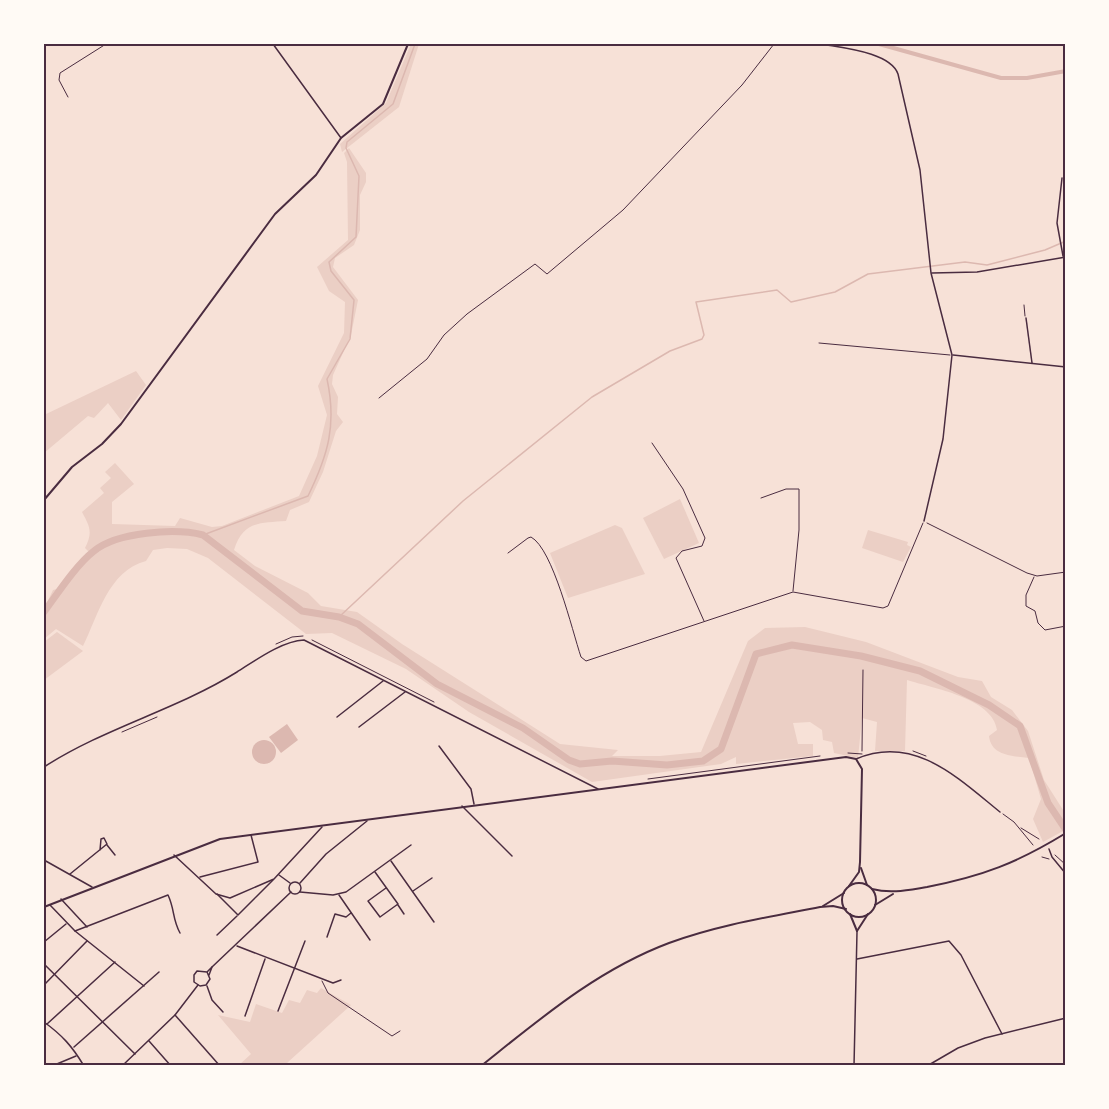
<svg xmlns="http://www.w3.org/2000/svg" width="1109" height="1109" viewBox="0 0 1109 1109" font-family="'Roboto Condensed',sans-serif">
<style>
.green{fill:#ebcfc5}
.water{fill:#dcb8b0}
.lines{fill:none;stroke-linecap:round;stroke-linejoin:round}
.stream{stroke:#dcb8b0;stroke-width:1.5}
.canal{stroke:#dcb8b0;stroke-width:4}
.river{stroke:#dcb8b0;stroke-width:7}
.path{stroke:#4a2c40;stroke-width:1}
.service{stroke:#4a2c40;stroke-width:1}
.minor{stroke:#4a2c40;stroke-width:1.5}
.tertiary{stroke:#4a2c40;stroke-width:2}
.secondary{stroke:#4a2c40;stroke-width:2}
.neatline{fill:none;stroke:#4a2c40;stroke-width:2}
</style>
<rect width="100%" height="100%" fill="#f7e1d7"/>
<g class="green">
<polygon points="411,44 419,44 399,107 342,152 340,144 386,103"/>
<path d="M349 148 366 173V182L360 195V230L354 245 335 258 333 267 358 300 351 335 333 375 332 384 338 397 337 414 343 422 336 431 323 472 309 502 290 510 286 521C260 523 243 521 234 550L255 566 308 593 321 606 357 612 402 644 560 744 618 750 612 756H660L701 752 748 641 765 628 805 627 866 642 958 677 982 681 991 697 1012 710 1028 731 1044 780 1065 813V830L1043 842 1033 819 1041 799 1029 758C1013 756 991 756 989 736L997 730C993 698 932 688 907 680L905 751H875L877 722 862 718 858 758 834 753 832 742 823 740 822 730 810 722 793 723 798 744H813V756L736 764V757L721 764 592 782 469 712 406 669 332 633 306 634 208 558 187 549 167 548 153 550 146 561C108 571 98 616 83 646L56 629 44 639V609L53 590 61 588 89 552 85 548C93 532 90 527 82 512L104 493 100 488 111 478 105 472 115 463 134 484 112 502V524L175 526 180 518 212 527 222 526 299 496 317 456 327 415 318 386 344 333 345 302 329 291 317 267 348 240 347 162 344 153Z"/>
<polygon points="136,371 146,385 121,420 108,403 94,418 88,416 44,453 44,415"/>
<polygon points="680,499 699,543 664,559 643,518"/>
<polygon points="615,525 622,528 645,574 568,598 550,553"/>
<polygon points="868,530 908,542 907,545 911,547 903,562 862,548"/>
<polygon points="57,632 83,651 44,680 44,642"/>
<polygon points="321,988 351,1005 287,1063 239,1065 251,1054 218,1015 250,1022 256,1004 282,1013 289,1000 300,1003 307,990 317,993"/>
</g>
<g class="water">
<polygon points="287,724 298,740 281,753 269,737"/>
<circle cx="264" cy="752" r="12"/>
</g>
<g class="lines">
<g class="stream">
<path d="M203 535 308 496C328 455 337 425 327 379L350 339 354 300 331 271 329 262 356 237 359 176 346 148 347 142 393 104 415 44"/>
<polyline points="339,617 463,501 592,397 670,351 702,339 704,335 696,302 777,290 791,302 835,292 868,274 965,262 987,265 1045,250 1066,241"/>
</g>
<polyline class="canal" points="879,44 1001,78 1027,78 1066,71"/>
<path class="river" d="M44 612C58 593 76 565 94 551 117 532 175 528 203 535L302 611 339 617 358 624 437 684 523 728 569 760 580 764 612 761 667 765 703 761 721 749 756 654 792 645 861 656 920 671 989 705 1020 726 1048 803 1066 830"/>
<g class="path">
<polyline points="68,97 59,80 60,73 106,44"/>
<polyline points="379,398 427,359 444,335 467,314 535,264 547,274 623,210 742,85 774,44"/>
<polyline points="927,523 1027,573 1037,576 1066,572"/>
<polyline points="1034,577 1026,595 1026,606 1035,611 1038,623 1045,630 1066,626"/>
<polyline points="312,640 434,702"/>
<polyline points="276,644 292,637 303,636"/>
<polyline points="122,732 157,717"/>
<polyline points="862,751 863,670"/>
<polyline points="913,751 926,756"/>
<polyline points="848,753 862,754"/>
<polyline points="648,779 820,756"/>
<polyline points="1003,814 1014,822 1033,845"/>
<polyline points="1021,828 1039,839"/>
<polyline points="1055,855 1066,865"/>
<polyline points="1042,857 1049,859"/>
</g>
<g class="service">
<polyline points="1024,305 1025,316"/>
<polyline points="819,343 950,355"/>
<polyline points="652,443 683,489 705,538 702,546 682,551 676,558 704,621"/>
<polyline points="761,498 786,489 799,489 799,530 793,591"/>
<path d="M508 553 528 538 531 537C553 549 572 630 581 657L586 661 793 592 883 608 888 606 923 523"/>
<polyline points="322,981 328,993 392,1036 400,1031"/>
</g>
<g class="minor">
<polyline points="273,44 341,138"/>
<path d="M821 44C842 48 890 52 898 74L920 170 931 273 952 355 943 439 924 521"/>
<polyline points="1062,178 1057,223 1063,256"/>
<polyline points="932,273 977,272 1066,257"/>
<polyline points="1026,318 1032,363"/>
<polyline points="953,355 1066,367"/>
<polyline points="337,717 383,681"/>
<polyline points="359,727 405,692"/>
<polyline points="439,746 471,789 474,804"/>
<path d="M856 759C914 734 958 778 1000 812"/>
<path d="M44 767C104 728 176 710 237 672 256 660 282 641 304 640L598 789"/>
<polyline points="462,806 512,856"/>
<polyline points="107,845 115,855"/>
<polyline points="1049,849 1052,857 1066,874"/>
<polyline points="174,855 216,894 230,898 274,879 322,827"/>
<polyline points="44,860 92,887"/>
<polyline points="391,861 434,922"/>
<polyline points="375,872 398,904 380,917 368,901 386,888"/>
<polyline points="70,874 107,844 104,838 101,839 100,850"/>
<polyline points="279,875 290,883"/>
<polyline points="200,877 258,862 251,835"/>
<circle cx="295" cy="888" r="6"/>
<polyline points="300,883 326,854 367,821"/>
<polyline points="413,891 432,878"/>
<polyline points="300,892 333,895 346,892 411,845"/>
<polyline points="217,894 238,915 273,880"/>
<polyline points="339,895 370,940"/>
<polyline points="61,899 87,927"/>
<polyline points="50,905 75,931 144,986"/>
<polyline points="398,905 404,914"/>
<path d="M75 931 168 895C175 910 172 918 180 933"/>
<polyline points="217,935 237,916"/>
<polyline points="327,937 335,914 346,917 351,913"/>
<polyline points="44,942 66,924"/>
<polyline points="237,946 333,983 341,980"/>
<polyline points="857,959 949,941 961,955 1002,1034"/>
<polyline points="44,964 135,1054"/>
<polyline points="212,967 291,892"/>
<polyline points="207,972 210,979 206,985 200,986 194,982 194,975 197,971 207,972 212,967 209,975"/>
<polyline points="44,985 87,941"/>
<polyline points="207,986 212,1000 223,1012"/>
<polyline points="278,1011 305,941"/>
<polyline points="175,1015 220,1066"/>
<polyline points="245,1016 265,959"/>
<path d="M44 1022C62 1035 72 1046 84 1066"/>
<polyline points="47,1024 115,962"/>
<polyline points="149,1041 171,1066"/>
<polyline points="74,1047 159,972"/>
<polyline points="52,1066 76,1056"/>
<polyline points="122,1066 175,1015 198,985"/>
<polyline points="854,1066 857,932"/>
<polyline points="927,1066 958,1048 985,1038 1066,1018"/>
</g>
<g class="tertiary">
<polyline points="44,500 72,467 102,444 121,424 275,214 316,175 341,138 383,104 408,44"/>
<polyline points="861,868 867,885"/>
<polyline points="44,907 220,839 846,757 856,759 862,769 860,862 859,872 849,886"/>
<polyline points="850,914 857,931"/>
<polyline points="857,931 868,914"/>
</g>
<g class="secondary">
<circle cx="859" cy="900" r="17"/>
<path d="M872 889C891 894 908 890 927 887 983 876 1017 863 1066 833"/>
<polyline points="875,905 893,894"/>
<polyline points="823,906 844,893"/>
<path d="M481 1066C540 1019 597 970 669 943 718 925 769 917 820 907L833 906 846 909"/>
</g>
</g>
<rect width="1109" height="1109" fill="none" stroke="#fffaf5" stroke-width="90"/>
<rect x="45" y="45" width="1019" height="1019" class="neatline"/>
</svg>
